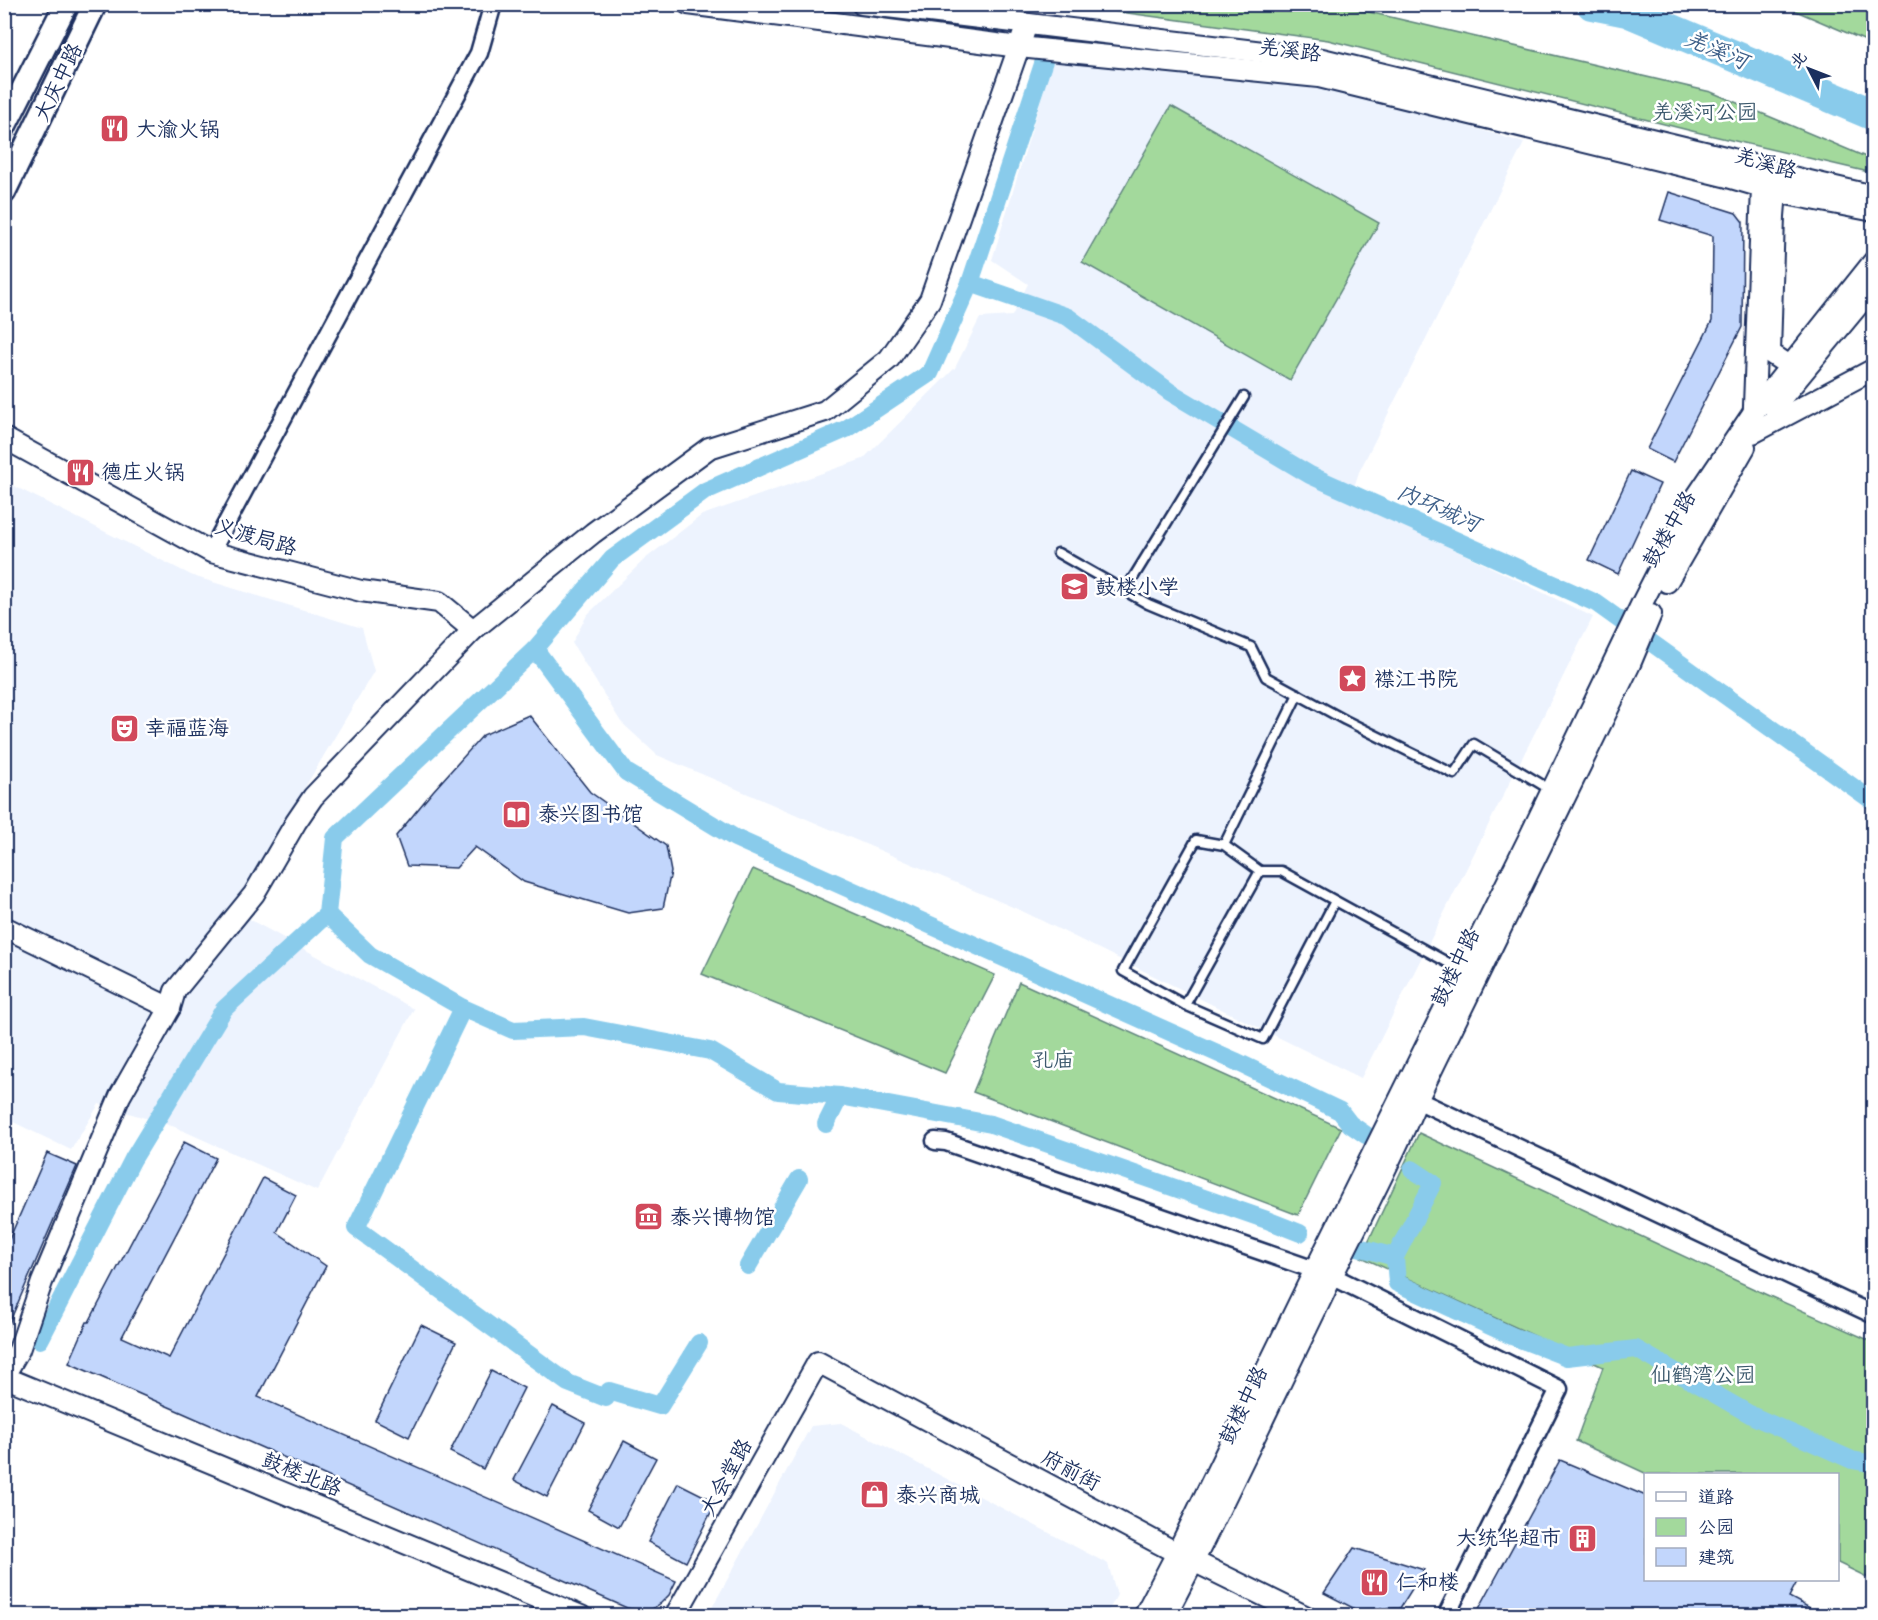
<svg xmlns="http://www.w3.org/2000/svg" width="1878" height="1620" viewBox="0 0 1878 1620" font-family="'Shantell Sans','LXGW WenKai TC',sans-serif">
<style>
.built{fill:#edf3fe}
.park{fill:#a3d99c;stroke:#5f847d;stroke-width:1.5}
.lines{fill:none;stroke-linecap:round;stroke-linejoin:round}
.canal{stroke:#89cbeb;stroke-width:18}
.river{stroke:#89cbeb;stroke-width:32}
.building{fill:#c2d6fc;stroke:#1b2f5e;stroke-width:1.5}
.service-casing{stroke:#1b2f5e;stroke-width:13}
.minor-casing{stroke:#1b2f5e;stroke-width:21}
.tertiary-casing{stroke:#1b2f5e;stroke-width:24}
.secondary-casing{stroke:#1b2f5e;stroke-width:27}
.service{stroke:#fff;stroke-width:8}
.minor{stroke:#fff;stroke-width:16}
.tertiary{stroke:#fff;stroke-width:20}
.secondary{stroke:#fff;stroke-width:22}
.labels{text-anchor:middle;stroke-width:5;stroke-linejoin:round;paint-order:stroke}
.street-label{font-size:21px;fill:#1b2f5e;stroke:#fff}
.park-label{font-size:21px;fill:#3d5a6e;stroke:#fff}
.poi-label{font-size:21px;fill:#1b2f5e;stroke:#fff;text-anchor:start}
.water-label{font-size:22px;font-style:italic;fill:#3c5e88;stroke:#fff}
</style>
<rect width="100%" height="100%" fill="#fff"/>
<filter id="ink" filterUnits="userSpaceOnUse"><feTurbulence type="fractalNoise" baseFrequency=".0167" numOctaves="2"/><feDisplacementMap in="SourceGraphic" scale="12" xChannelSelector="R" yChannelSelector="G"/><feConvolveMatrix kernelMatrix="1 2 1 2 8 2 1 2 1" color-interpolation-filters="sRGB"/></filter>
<g filter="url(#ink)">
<g class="built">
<polygon points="1056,50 1329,84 1524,143 1359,472 1350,499 1593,617 1361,1078 1022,911 657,755 621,722 572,643 587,615 645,559 702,515 863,459 955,368 980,318 1012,316 1028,284 992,260"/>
<polygon points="4,481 193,576 362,628 374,671 238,900 247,918 414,1009 317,1191 175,1127 99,1104 71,1150 5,1118"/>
<polygon points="841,1423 1108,1564 1117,1595 1106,1615 708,1615 811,1426"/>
</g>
<g class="park">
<polygon points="1331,5 1356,9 1711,92 1873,160 1873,173 1692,131 1328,40 1068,5"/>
<polygon points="1782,5 1873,5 1873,44"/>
<polygon points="1171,106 1379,223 1290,380 1082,262"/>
<polygon points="753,869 995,975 945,1073 702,974"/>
<polygon points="1019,982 1341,1128 1298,1215 973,1092"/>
<polygon points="1419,1133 1767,1295 1873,1342 1873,1580 1838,1563 1838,1474 1647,1474 1576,1441 1603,1367 1361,1257"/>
</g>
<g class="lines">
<g class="canal">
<polyline points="970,283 1068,317 1170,392 1310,475 1596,603 1874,802"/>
<polyline points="535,649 626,772 735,838 1235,1061 1340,1111 1350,1124 1366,1135"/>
<polyline points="327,914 370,955 463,1008 356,1228 568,1383 606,1398 609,1391 660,1406 699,1343"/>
<polyline points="463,1008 513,1030 584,1027 710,1051 778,1091 840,1096 991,1124 1267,1220 1300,1233"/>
<polyline points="826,1124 840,1096"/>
<polyline points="1412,1169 1433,1183 1395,1257 1397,1283 1512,1336 1567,1357 1636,1349 1753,1416 1852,1460 1874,1464"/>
<polyline points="1358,1247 1395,1257"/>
<polyline points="748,1266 799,1179"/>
<polyline points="40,1340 133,1159 224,1009 327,914 335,838 535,649 612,559 705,491 846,429 930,373 970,283 1046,55"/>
</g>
<polyline class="river" points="1592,4 1627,11 1874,115"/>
</g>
<g class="building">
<polygon points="1669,192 1736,213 1743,222 1742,327 1673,462 1647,449 1712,321 1713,236 1660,220"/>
<polygon points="1631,471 1660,484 1618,574 1589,560"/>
<polygon points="529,715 590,792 666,846 671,872 663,908 628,913 524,882 475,847 456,868 407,866 396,836 433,791 483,735"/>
<polygon points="184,1142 216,1158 122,1337 169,1358 263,1178 296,1195 277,1232 326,1266 258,1397 676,1581 669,1595 661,1603 652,1609 640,1611 627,1608 69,1363 87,1322 89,1322"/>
<polygon points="47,1153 77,1166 4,1335 4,1251"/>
<polygon points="421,1325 456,1342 409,1437 375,1420"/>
<polygon points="491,1371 524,1388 483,1469 450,1452"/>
<polygon points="553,1406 585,1423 547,1497 514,1480"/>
<polygon points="624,1441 656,1458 619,1527 588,1510"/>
<polygon points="1560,1460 1646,1496 1646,1580 1798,1580 1789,1597 1825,1616 1475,1616"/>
<polygon points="678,1483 716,1502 686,1562 648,1542"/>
<polygon points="1354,1548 1424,1570 1400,1608 1357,1610 1324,1593"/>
</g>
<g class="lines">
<defs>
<g id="service">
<polyline points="1058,553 1148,604 1251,647 1266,677 1345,720 1454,774 1474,744 1551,790"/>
<polyline points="1125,591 1244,397"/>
<polyline points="1224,845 1260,871 1185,1005 1123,971 1196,840 1224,845 1298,694"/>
<polyline points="1260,871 1281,871 1465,972"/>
<polyline points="1185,1005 1263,1039 1335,901"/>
</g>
<g id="minor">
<polyline points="211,552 479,53 493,4"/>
<polyline points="1417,1100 1874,1315"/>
<polyline points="935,1141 946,1142 1332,1276 1559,1389 1446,1616"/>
</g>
<g id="tertiary">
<polyline points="688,4 1019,47 1319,77 1724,176 1786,194 1874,211"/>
<polyline points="862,4 1322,59 1729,158 1792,177 1874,196"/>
<polyline points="1761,176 1762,187 1753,433 1874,369"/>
<polyline points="1777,180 1774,216 1770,353 1799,372"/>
<polyline points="1773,408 1874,286"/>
<polyline points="4,438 211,552 361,591 439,602 473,630"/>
<polyline points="1667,582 1745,447"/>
<polyline points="4,927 170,1008"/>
<polyline points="4,1376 19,1350 42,1282 120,1096 170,1008 175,991 254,894 296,822 313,797 473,630 593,533 709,448 825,411 889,359 930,300 1027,24"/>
<polyline points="4,1377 581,1616"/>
<polyline points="675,1616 818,1362 1177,1553 1305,1616"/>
<polyline points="1144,1616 1177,1553 1315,1270 1530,836 1642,603 1695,499 1753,413 1874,261"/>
<path d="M1165 1616C1221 1511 1270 1403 1322 1297 1353 1231 1389 1168 1417 1100L1630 664 1651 614"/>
</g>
<g id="secondary">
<polyline points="4,127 66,4"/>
<polyline points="4,192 95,4"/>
</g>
</defs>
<use href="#service" class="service-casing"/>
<use href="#minor" class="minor-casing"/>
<use href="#tertiary" class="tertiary-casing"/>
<use href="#secondary" class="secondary-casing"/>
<use href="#service" class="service"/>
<use href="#minor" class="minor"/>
<use href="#tertiary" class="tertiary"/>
<use href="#secondary" class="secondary"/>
</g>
</g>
<defs>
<symbol id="restaurant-square" viewBox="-11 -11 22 22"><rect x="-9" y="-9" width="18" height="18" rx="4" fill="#d1495b" stroke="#fff"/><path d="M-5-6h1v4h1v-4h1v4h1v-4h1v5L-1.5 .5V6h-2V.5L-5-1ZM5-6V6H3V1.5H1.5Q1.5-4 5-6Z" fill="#fff"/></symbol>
<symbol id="school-square" viewBox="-11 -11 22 22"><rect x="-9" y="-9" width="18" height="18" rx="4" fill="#d1495b" stroke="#fff"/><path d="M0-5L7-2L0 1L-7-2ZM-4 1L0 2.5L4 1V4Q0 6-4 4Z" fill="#fff"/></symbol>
<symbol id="sight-square" viewBox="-11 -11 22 22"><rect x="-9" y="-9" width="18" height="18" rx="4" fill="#d1495b" stroke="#fff"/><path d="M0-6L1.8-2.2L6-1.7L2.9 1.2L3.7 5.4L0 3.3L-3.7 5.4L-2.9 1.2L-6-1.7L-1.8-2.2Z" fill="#fff"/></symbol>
<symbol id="theatre-square" viewBox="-11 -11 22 22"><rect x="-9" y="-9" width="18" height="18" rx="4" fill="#d1495b" stroke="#fff"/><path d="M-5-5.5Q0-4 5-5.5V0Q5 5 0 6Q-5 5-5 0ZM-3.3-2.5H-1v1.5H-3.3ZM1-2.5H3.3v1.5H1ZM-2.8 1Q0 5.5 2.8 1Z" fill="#fff"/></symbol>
<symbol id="library-square" viewBox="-11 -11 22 22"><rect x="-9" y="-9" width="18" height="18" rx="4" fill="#d1495b" stroke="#fff"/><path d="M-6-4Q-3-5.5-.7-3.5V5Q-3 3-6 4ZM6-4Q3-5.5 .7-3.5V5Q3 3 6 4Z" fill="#fff"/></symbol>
<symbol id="museum-square" viewBox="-11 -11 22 22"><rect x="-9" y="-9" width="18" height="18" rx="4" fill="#d1495b" stroke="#fff"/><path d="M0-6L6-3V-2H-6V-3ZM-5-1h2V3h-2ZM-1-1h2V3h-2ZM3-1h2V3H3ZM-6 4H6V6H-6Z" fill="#fff"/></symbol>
<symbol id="shop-square" viewBox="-11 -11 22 22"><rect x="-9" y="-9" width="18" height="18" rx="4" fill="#d1495b" stroke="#fff"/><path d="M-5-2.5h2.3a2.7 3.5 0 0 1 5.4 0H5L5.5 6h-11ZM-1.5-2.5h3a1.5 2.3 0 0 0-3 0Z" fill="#fff"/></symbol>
<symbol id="building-square" viewBox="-11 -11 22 22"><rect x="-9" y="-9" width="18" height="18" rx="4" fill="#d1495b" stroke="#fff"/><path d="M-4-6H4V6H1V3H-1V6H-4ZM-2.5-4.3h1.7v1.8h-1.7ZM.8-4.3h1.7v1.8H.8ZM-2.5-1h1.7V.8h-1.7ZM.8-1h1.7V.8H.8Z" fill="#fff"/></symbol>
</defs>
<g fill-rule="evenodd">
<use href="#restaurant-square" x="98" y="112" width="33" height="33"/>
<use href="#restaurant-square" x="64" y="456" width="33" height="33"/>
<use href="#school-square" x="1058" y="570" width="33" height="33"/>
<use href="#sight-square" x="1336" y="662" width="33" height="33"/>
<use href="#theatre-square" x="108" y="712" width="33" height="33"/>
<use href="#library-square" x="500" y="798" width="33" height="33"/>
<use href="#museum-square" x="632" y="1200" width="33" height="33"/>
<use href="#shop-square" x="858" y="1478" width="33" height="33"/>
<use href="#building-square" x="1566" y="1522" width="33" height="33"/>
<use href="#restaurant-square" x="1358" y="1566" width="33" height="33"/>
</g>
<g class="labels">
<g class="street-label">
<text transform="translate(1290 50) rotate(7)" y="7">羌溪路</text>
<text transform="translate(58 82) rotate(-64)" y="7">大庆中路</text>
<text transform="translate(1766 163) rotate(16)" y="7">羌溪路</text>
<text transform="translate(1669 529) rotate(-60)" y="7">鼓楼中路</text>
<text transform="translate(256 537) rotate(16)" y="7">义渡局路</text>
<text transform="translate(1455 967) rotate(-64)" y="7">鼓楼中路</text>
<text transform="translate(1243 1405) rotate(-64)" y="7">鼓楼中路</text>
<text transform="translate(1071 1470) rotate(28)" y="7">府前街</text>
<text transform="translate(302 1474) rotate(22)" y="7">鼓楼北路</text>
<text transform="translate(726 1477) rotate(-61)" y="7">大会堂路</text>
</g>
<g class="park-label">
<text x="1705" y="119">羌溪河公园</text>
<text x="1053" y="1067">孔庙</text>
<text x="1703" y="1382">仙鹤湾公园</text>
</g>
<g class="poi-label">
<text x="136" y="136">大渝火锅</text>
<text x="101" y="479">德庄火锅</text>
<text x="1095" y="594">鼓楼小学</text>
<text x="1374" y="686">襟江书院</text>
<text x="145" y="735">幸福蓝海</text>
<text x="538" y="821">泰兴图书馆</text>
<text x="670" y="1224">泰兴博物馆</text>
<text x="896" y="1502">泰兴商城</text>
<text x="1561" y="1545" text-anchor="end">大统华超市</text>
<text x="1396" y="1589">仁和楼</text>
</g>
<g class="water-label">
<text transform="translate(1717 49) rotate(23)" y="8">羌溪河</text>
<text transform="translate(1439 507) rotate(24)" y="8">内环城河</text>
</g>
</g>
<rect width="1878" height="1620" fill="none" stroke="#fff" stroke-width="24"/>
<rect x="12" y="12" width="1854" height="1596" fill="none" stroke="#1b2f5e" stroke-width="2" filter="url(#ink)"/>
<rect x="1644" y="1473" width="195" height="108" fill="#ffffff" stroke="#a4acbf" stroke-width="1.5"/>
<rect x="1656" y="1492" width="30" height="9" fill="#ffffff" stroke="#a4acbf" stroke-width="1.5"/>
<text x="1698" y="1503" font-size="18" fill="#1b2f5e">道路</text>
<rect x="1656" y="1518" width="30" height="18" fill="#a3d99c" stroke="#a4acbf" stroke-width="1.5"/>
<text x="1698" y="1533" font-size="18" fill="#1b2f5e">公园</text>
<rect x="1656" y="1548" width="30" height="18" fill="#c2d6fc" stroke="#a4acbf" stroke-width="1.5"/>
<text x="1698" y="1563" font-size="18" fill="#1b2f5e">建筑</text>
<g transform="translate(1809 69) rotate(312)" stroke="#ffffff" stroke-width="4.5" paint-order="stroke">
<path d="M0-4.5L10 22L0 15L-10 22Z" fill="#1b2f5e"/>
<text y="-9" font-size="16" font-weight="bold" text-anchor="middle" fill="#1b2f5e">北</text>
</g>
</svg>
